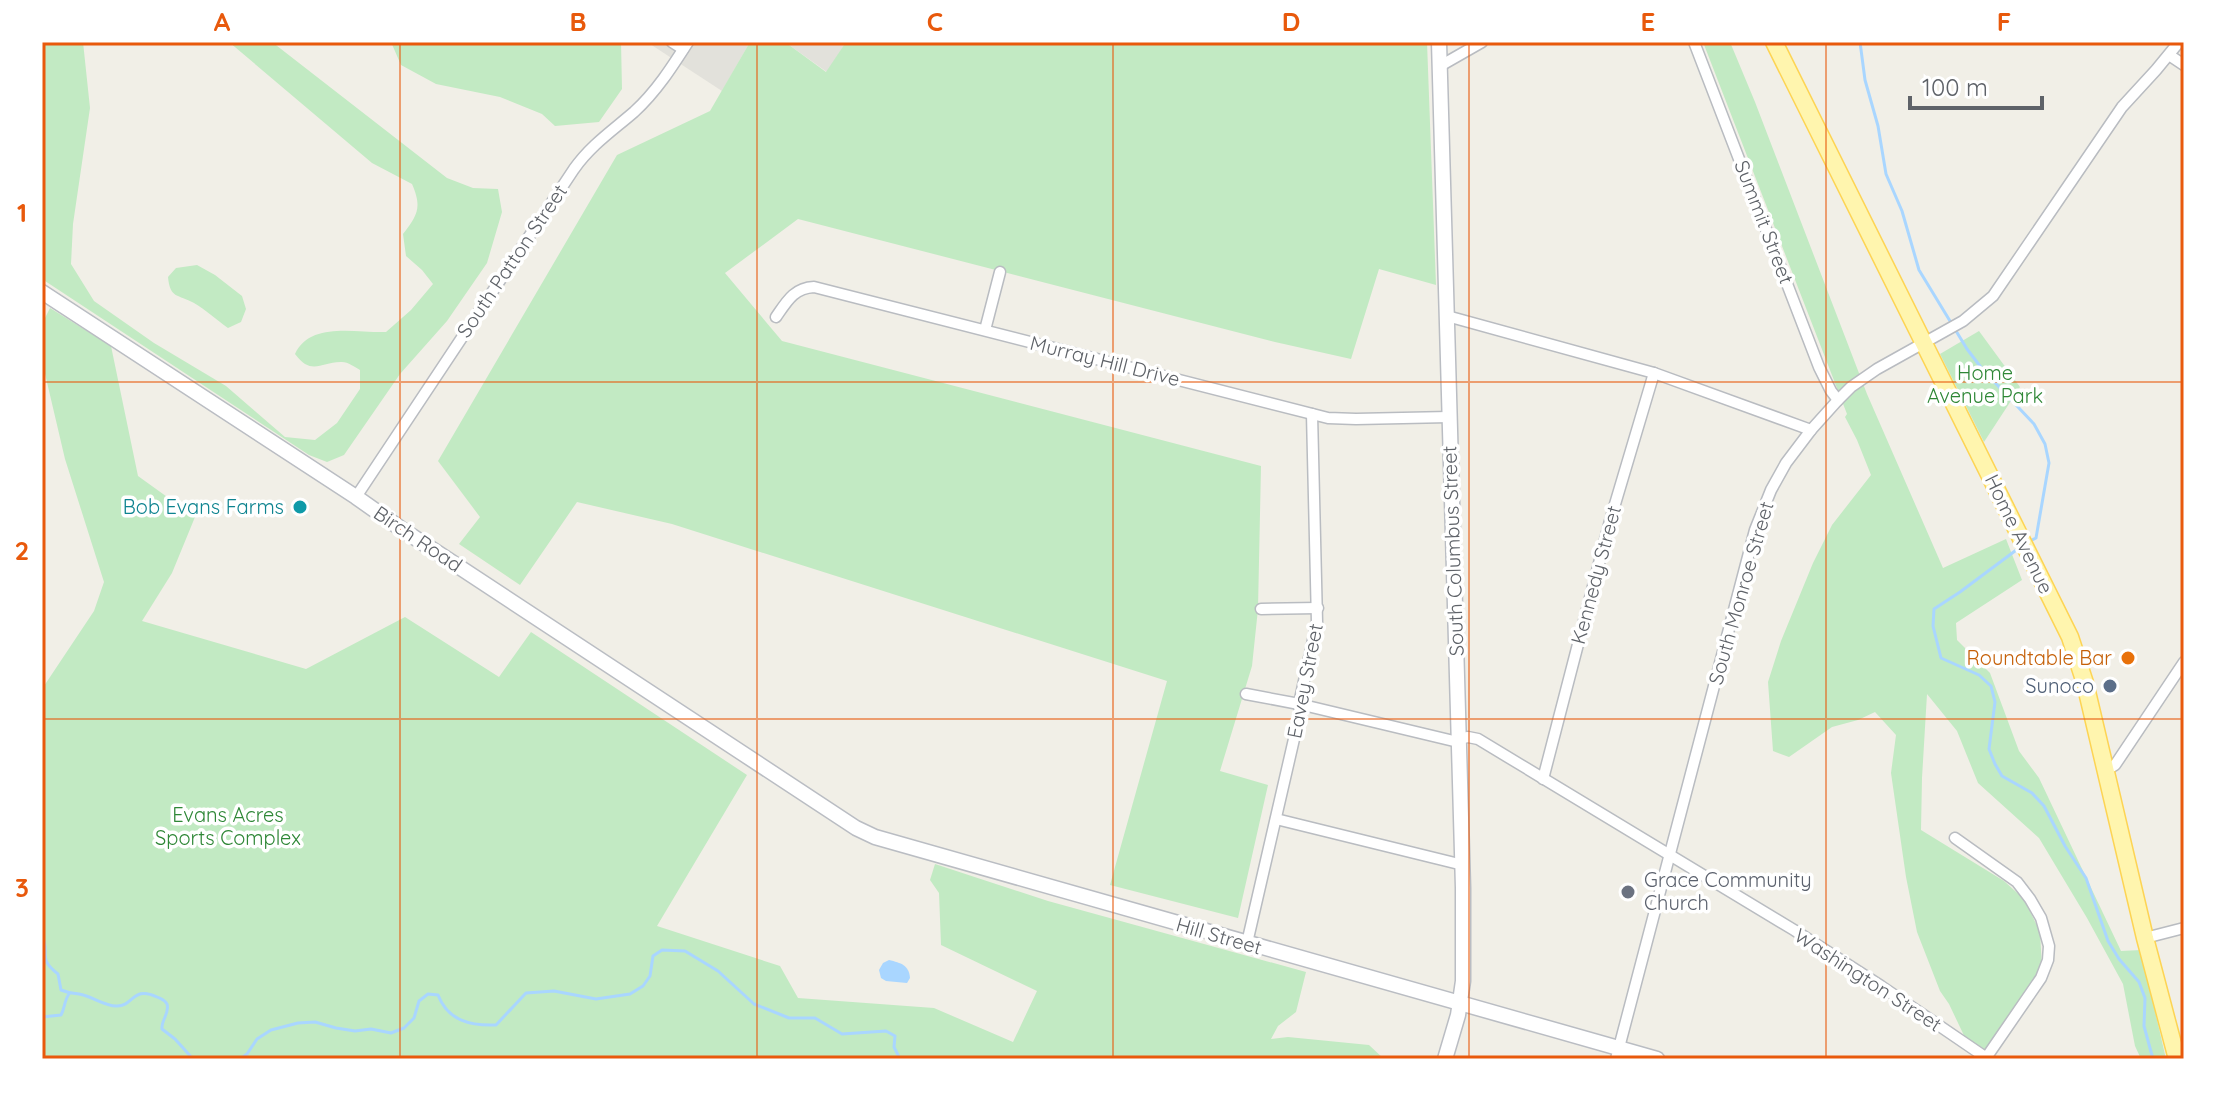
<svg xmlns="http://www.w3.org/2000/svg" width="2226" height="1101" viewBox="0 0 2226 1101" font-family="Quicksand,sans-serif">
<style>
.industrial{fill:#e2e1db}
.green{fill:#c2eac3}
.water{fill:#a9d6ff}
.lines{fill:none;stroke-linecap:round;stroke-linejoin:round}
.stream{stroke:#a9d6ff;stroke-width:3}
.street-casing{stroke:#b9bcc1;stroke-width:13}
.secondary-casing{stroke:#babdc3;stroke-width:17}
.primary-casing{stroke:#fdd454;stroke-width:19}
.street{stroke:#fff;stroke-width:10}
.secondary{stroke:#fff;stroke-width:14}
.primary{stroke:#fff5ae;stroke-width:16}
.grid{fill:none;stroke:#e8590c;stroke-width:2;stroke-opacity:0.55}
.culture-dot{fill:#0f9aa8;stroke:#fff;stroke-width:3}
.food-dot{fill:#e8710a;stroke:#fff;stroke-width:3}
.service-dot{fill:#5c6f8a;stroke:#fff;stroke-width:3}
.worship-dot{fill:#6b7280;stroke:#fff;stroke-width:3}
.labels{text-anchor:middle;stroke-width:7;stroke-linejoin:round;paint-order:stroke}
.street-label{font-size:20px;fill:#5e6268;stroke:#fff}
.park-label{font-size:20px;fill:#2e8736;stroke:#fff}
.culture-label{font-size:20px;fill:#0d838f;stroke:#fff;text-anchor:end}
.food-label{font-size:20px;fill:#c56008;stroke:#fff;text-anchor:end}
.service-label{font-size:20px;fill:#4e5e75;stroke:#fff;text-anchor:end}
.worship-label{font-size:20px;fill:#5b616d;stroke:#fff;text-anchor:start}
.neatline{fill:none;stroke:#e8590c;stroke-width:3}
.grid-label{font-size:26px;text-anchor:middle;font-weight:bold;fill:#e8590c}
</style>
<rect width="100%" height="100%" fill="#f1efe7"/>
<g class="industrial">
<polygon points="647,42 750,42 722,91"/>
<polygon points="785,42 846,42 827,72"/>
</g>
<g class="green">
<path d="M42 42H83L90 108 73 224 71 264 94 301 154 343 226 386 285 437 315 440 337 423 360 389V370C355 367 348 362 342 362 322 361 312 377 295 354 310 321 356 333 386 332L411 310 433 284 422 270 406 256 403 234C418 215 422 207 412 184L372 163 229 42H272L447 178 473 188 498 189 502 212 487 263 447 321 400 374 344 455 327 462 309 455 42 279Z"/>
<polygon points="391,42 621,42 622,89 599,122 555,126 542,114 500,97 436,84 401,65"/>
<polygon points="750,42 785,42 826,72 846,42 1427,42 1436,285 1379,269 1351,359 1275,342 798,219 725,273 782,341 1261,466 1258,609 1252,666 1220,771 1268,785 1238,918 1110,885 1167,681 672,524 577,502 520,585 459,544 480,517 438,461 617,155 710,111"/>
<polygon points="1703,42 1730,42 1755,102 1867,394 1943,568 2006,539 2022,580 1956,623 1957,640 1990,673 2019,751 2039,778 2121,951 2141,950 2166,1059 2141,1059 2135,1046 2123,984 2087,918 2039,838 1978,783 1957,731 1927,694 1922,778 1921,830 2004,881 2024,899 2040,932 2042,968 1990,1059 1969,1046 1949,1004 1940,991 1917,932 1906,877 1891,773 1896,735 1875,712 1858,720 1832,727 1789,757 1773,751 1768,682 1781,641 1813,563 1832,525 1871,475 1857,440 1845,417 1847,414"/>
<path d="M197 265 215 275 242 296 246 309 241 322 228 328C217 320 206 310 194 303 178 294 170 299 168 277L176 268Z"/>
<polygon points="50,308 111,346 138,476 195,517 172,573 142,621 306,669 405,617 499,677 531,632 747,775 657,926 780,966 798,998 934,1008 1013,1042 1037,991 941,945 939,893 930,880 935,864 1048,901 1306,972 1296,1012 1278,1026 1271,1039 1288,1037 1369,1045 1384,1059 42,1059 42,689 94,611 104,582 65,459 42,361 42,324"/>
<polygon points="1979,331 2020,387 1984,442 1940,354"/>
</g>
<path class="water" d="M889 960C901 963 909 965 910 978L907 983 886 981 881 978 879 970 883 963Z"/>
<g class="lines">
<g class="stream">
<polyline points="1860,42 1865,80 1878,126 1886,174 1902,211 1919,270 1967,349 1983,370 2034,424 2045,444 2049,463 2036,538 2028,542"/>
<polyline points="2019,548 1960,592 1934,609 1933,626 1941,658 1979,675 1991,686 1995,702 1989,749 1995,764 2002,776 2032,793 2044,806 2065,846 2086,878 2108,941 2119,959 2139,982 2145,998 2144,1026 2153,1059"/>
<path d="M42 936C51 954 36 957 58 974L61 990C68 993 72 993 79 994 92 996 104 1006 116 1006 134 1007 132 985 157 997 161 999 164 999 167 1004 170 1013 161 1020 162 1029L175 1039 193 1059"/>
<path d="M42 1017 61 1015C65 1008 64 1001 69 994"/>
<path d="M240 1059 247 1054 257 1039 271 1030 298 1023 315 1022 336 1028 355 1031 371 1029 391 1033 404 1028 414 1018 419 1001 428 994 438 995C448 1021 471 1026 496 1025L526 993 554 991 596 999 630 994 643 986 650 976 653 956 662 950 685 951 718 971 754 1004 789 1018H815L842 1034 886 1031 895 1036 894 1047 900 1059"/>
</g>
<defs>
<g id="street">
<polyline points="672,42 683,49"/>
<polyline points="1694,42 1819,367 1831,391 1838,400"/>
<polyline points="2169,55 2184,65"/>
<polyline points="1440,66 1482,42"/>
<polyline points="1447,316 1654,373 1811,430"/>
<path d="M776 317C787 301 794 288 814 287L1328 418 1356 419 1449 417"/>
<polyline points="985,330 1000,272"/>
<path d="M356 497 574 169C591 145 612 131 634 112 656 92 672 67 688 42"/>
<polyline points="1261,609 1318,608"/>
<polyline points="1246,694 1299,704 1458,742"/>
<polyline points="1458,739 1468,737 1478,739 1794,930 1881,986 1988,1059"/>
<polyline points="2105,771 2115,765 2184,662"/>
<polyline points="1543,779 1610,521 1654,373"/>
<polyline points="1276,819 1463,865"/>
<polyline points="1955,838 2017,882 2030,899 2041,918 2049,946 2048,960 2041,978 1986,1058"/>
<polyline points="2145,938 2184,928"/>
<polyline points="1247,943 1300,713 1299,704 1317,622 1312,414"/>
<polyline points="1616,1059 1755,530 1771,490 1786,463 1811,430 1838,400 1851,387 1877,369 1963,321 1993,296 2122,107 2156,70 2179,42"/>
</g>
<g id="secondary">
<polyline points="1439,42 1463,888 1463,981 1458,1015 1445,1059"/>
<polyline points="42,292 356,497 400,528 856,828 875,837 1657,1059"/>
</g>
<polyline id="primary" points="1774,42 2070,637 2085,683 2145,938 2177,1059"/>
</defs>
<use href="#street" class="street-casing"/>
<use href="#secondary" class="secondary-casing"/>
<use href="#primary" class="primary-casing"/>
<use href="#street" class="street"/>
<use href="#secondary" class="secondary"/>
<use href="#primary" class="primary"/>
</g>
<path class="grid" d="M400 42V1059M757 42V1059M1113 42V1059M1469 42V1059M1826 42V1059M42 382H2184M42 719H2184"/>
<circle class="culture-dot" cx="300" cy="507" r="8"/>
<circle class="food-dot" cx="2128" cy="658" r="8"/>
<circle class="service-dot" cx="2110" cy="686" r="8"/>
<circle class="worship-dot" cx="1628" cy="892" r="8"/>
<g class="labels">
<g class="street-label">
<text transform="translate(1764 222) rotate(69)" y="7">Summit Street</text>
<text transform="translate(512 261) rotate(-56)" y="7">South Patton Street</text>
<text transform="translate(1105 361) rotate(14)" y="7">Murray Hill Drive</text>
<text transform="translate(2019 534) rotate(64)" y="7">Home Avenue</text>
<text transform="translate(418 539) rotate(34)" y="7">Birch Road</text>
<text transform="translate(1453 551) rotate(-92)" y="7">South Columbus Street</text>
<text transform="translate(1596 575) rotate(-75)" y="7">Kennedy Street</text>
<text transform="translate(1741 593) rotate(-74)" y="7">South Monroe Street</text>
<text transform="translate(1305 681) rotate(-79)" y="7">Eavey Street</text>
<text transform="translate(1219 936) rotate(16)" y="7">Hill Street</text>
<text transform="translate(1868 980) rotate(33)" y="7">Washington Street</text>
</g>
<g class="park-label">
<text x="1985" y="380">Home<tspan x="1985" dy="23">Avenue Park</tspan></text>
<text x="228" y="822">Evans Acres<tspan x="228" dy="23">Sports Complex</tspan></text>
</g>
<g class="culture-label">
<text x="284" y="514">Bob Evans Farms</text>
</g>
<g class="food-label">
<text x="2112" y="665">Roundtable Bar</text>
</g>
<g class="service-label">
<text x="2094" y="693">Sunoco</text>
</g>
<g class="worship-label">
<text x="1644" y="887">Grace Community<tspan x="1644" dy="23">Church</tspan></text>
</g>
</g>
<rect width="2226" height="1101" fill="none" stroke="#ffffff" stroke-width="88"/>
<path d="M1910 96v12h132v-12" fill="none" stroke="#5e6268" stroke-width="4"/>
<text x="1922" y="96" font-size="24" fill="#5e6268" stroke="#ffffff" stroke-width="6" paint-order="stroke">100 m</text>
<rect x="44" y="44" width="2138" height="1013" class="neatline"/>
<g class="grid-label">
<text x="222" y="31">A</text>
<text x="578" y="31">B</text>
<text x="935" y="31">C</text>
<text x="1291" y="31">D</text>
<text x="1648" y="31">E</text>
<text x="2004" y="31">F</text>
<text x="22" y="222">1</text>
<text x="22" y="560">2</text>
<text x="22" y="897">3</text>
</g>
</svg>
